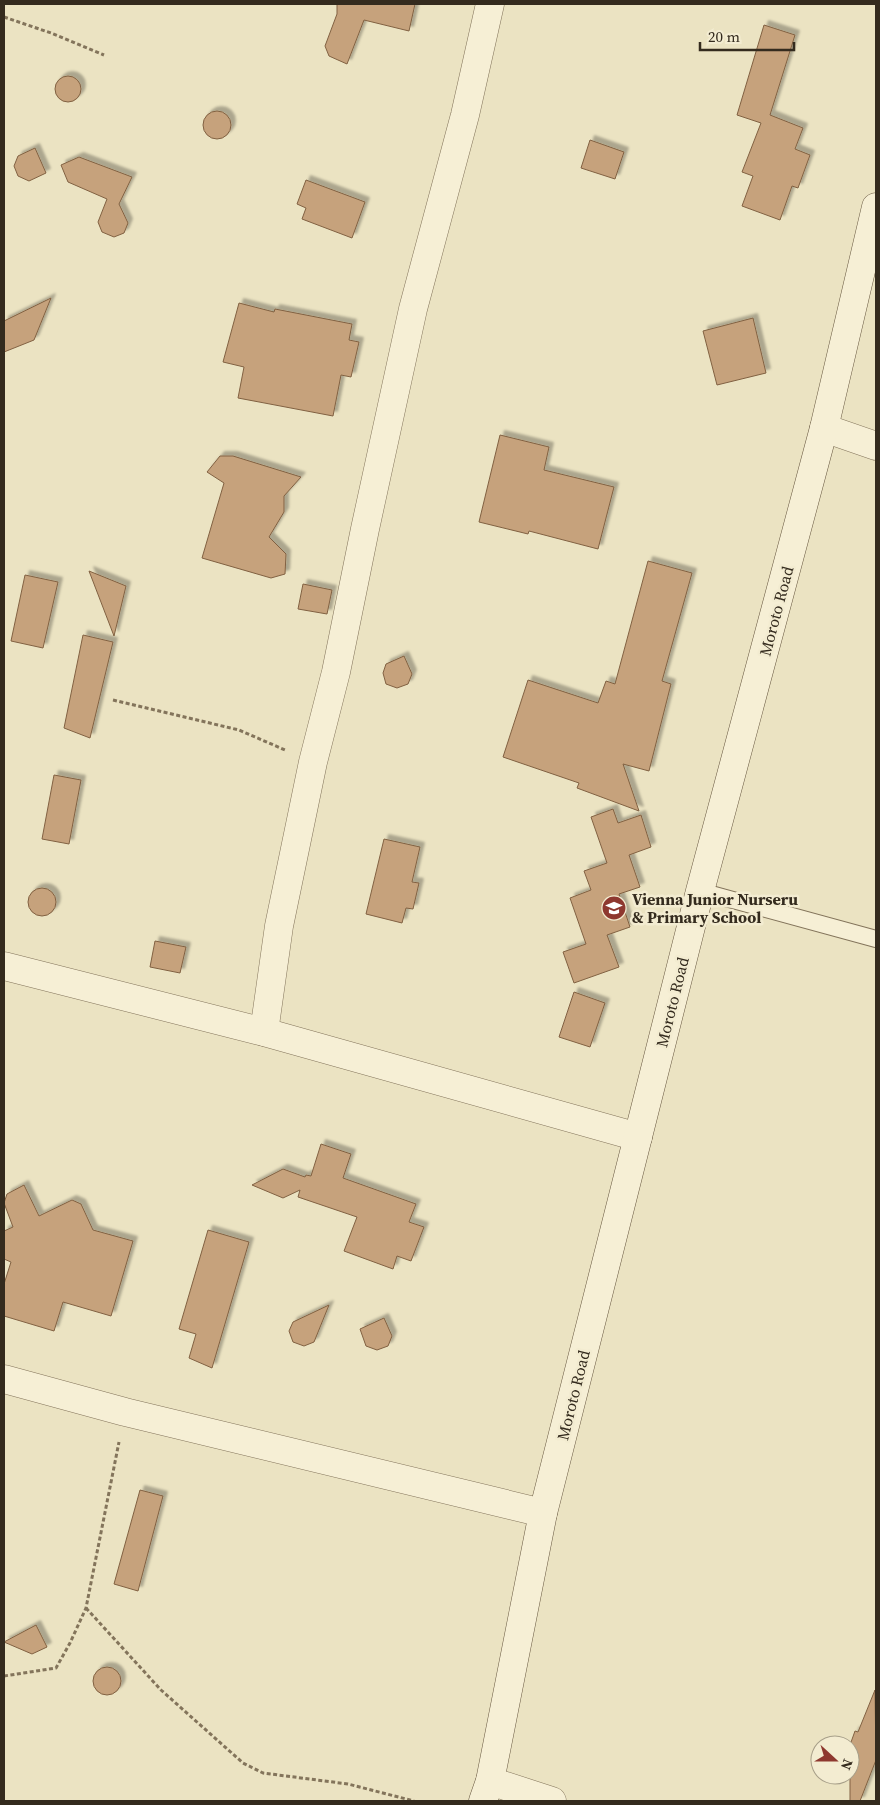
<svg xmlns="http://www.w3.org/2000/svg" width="880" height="1805" viewBox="0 0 880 1805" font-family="'Source Serif 4',serif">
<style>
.building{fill:#c6a27b;stroke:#816142;filter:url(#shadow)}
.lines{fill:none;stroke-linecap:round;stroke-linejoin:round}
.service-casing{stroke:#83745b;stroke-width:18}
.minor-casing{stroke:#83745b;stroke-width:29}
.secondary-casing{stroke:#65553e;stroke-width:29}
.path{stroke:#83745b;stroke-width:3;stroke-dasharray:4 2.5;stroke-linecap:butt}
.service{stroke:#f6efd5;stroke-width:16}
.minor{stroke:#f6efd5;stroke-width:28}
.secondary{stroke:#f6efd5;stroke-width:28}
.labels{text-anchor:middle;stroke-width:5;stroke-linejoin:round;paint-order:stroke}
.street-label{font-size:16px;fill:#342b1e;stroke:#f3ecd1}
.poi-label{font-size:16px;font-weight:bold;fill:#342b1e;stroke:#f3ecd1;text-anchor:start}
</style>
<defs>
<filter id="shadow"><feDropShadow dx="4.5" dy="-4.5" stdDeviation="1" flood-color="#0004"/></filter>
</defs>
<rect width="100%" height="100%" fill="#ebe3c2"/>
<g class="building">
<polygon points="337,4 415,4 409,31 364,20 347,64 329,56 325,46 337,14"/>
<polygon points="764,25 795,35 770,115 803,128 795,149 810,155 798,188 792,186 780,220 742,206 753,176 742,172 761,123 737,115"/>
<circle cx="68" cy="89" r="13"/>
<circle cx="217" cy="125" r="14"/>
<polygon points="590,140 624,152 615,179 581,168"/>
<polygon points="35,148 46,173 29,181 18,176 14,166 18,156"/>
<polygon points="79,157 132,177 119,204 128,223 124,233 114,237 102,232 98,222 107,199 68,182 61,165"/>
<polygon points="306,180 365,202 352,238 302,219 306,208 297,204"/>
<polygon points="51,298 34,340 4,352 4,321"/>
<polygon points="239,303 274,312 275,309 352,324 349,340 359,342 351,377 341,375 333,416 238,398 244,367 223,362"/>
<polygon points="753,318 766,373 717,385 703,331"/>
<polygon points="500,435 549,447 544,470 614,487 598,549 529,531 528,534 479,522"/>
<polygon points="220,456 233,456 301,477 284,496 284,512 269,537 286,554 285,574 271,578 202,558 224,483 207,472"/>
<polygon points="648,561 692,573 662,681 671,684 649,771 623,764 639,811 577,788 579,783 503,757 528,680 598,703 606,681 615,684"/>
<polygon points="89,571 126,586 114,636"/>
<polygon points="25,575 58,582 43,648 11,641"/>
<polygon points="303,584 332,590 327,614 298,609"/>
<polygon points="83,635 113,642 90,738 64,728"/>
<polygon points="404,656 412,674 408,684 397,688 386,684 383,673 386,664"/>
<polygon points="54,775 81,780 69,844 42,839"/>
<polygon points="613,809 618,823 641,815 651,847 629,855 640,887 619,894 630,927 607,935 619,967 574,983 563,952 586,944 570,898 591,890 584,871 607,863 591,817"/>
<polygon points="384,839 420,847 412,882 419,883 413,909 406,908 402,923 366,914"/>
<circle cx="42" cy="902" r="14"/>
<polygon points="155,941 186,947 180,973 150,967"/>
<polygon points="574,992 605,1003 590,1047 559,1037"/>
<polygon points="321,1144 351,1154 343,1178 416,1204 409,1222 424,1227 411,1261 397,1256 393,1269 344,1251 357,1217 298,1197 300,1190 283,1198 252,1185 283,1169 305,1177 306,1175 311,1176"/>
<polygon points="24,1185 39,1216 72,1200 81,1204 93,1230 133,1241 111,1316 63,1302 54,1331 4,1316 4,1284 11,1262 4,1259 4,1231 13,1227 4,1203 7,1194"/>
<polygon points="208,1230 249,1242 212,1368 189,1358 196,1334 179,1329"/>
<polygon points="329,1305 314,1342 304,1346 293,1342 289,1331 293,1322"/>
<polygon points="384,1318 392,1336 388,1346 377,1350 366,1346 360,1329"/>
<polygon points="140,1490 163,1496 138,1591 114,1584"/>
<polygon points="36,1625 47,1647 32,1654 4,1642"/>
<circle cx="107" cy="1681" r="14"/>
<polygon points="875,1690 876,1760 860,1801 850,1801 850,1745 855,1731 858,1732"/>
</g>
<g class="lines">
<defs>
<polyline id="service" points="700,891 876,939"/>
<g id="minor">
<polyline points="824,428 876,446"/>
<polyline points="4,966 264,1032 638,1137"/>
<polyline points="264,1032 279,926 313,762 336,672 365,529 413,309 465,115 490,4"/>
<polyline points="4,1379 125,1412 543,1513"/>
<polyline points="490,1781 552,1801"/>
</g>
<polyline id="secondary" points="483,1801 490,1781 543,1513 700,891 824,428 876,207"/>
</defs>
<use href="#service" class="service-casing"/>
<use href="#minor" class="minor-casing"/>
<use href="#secondary" class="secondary-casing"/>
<g class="path">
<polyline points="4,17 51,33 104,55"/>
<polyline points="113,700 239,730 285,750"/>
<polyline points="86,1608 161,1690 243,1763 263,1773 348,1784 414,1801"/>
<polyline points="4,1676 56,1668 70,1643 86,1608 119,1442"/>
</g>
<use href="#service" class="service"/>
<use href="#minor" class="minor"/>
<use href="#secondary" class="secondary"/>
</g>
<defs>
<symbol id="school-disc" viewBox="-11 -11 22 22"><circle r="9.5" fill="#8e382f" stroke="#f3ecd1"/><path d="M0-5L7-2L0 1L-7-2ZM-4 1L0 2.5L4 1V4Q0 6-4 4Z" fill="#fff"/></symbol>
</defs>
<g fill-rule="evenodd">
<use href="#school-disc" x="600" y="894" width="28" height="28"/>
</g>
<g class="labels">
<g class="street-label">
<text transform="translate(776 611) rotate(-75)" y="6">Moroto Road</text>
<text transform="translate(672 1002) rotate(-76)" y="6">Moroto Road</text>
<text transform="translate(573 1395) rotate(-76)" y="6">Moroto Road</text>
</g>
<g class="poi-label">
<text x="632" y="905">Vienna Junior Nurseru<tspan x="632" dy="18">&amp; Primary School</tspan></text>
</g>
</g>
<rect width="880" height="1805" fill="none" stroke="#342b1e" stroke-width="10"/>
<g transform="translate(835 1760) rotate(111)"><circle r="24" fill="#f3ecd1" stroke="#a79f89"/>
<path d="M0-4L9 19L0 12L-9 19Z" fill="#8e382f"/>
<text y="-8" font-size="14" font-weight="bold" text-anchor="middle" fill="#342b1e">N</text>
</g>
<path d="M700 42v8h94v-8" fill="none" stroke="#342b1e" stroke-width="2.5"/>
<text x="708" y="42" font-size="15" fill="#342b1e" stroke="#f3ecd1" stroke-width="4" paint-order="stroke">20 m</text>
</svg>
